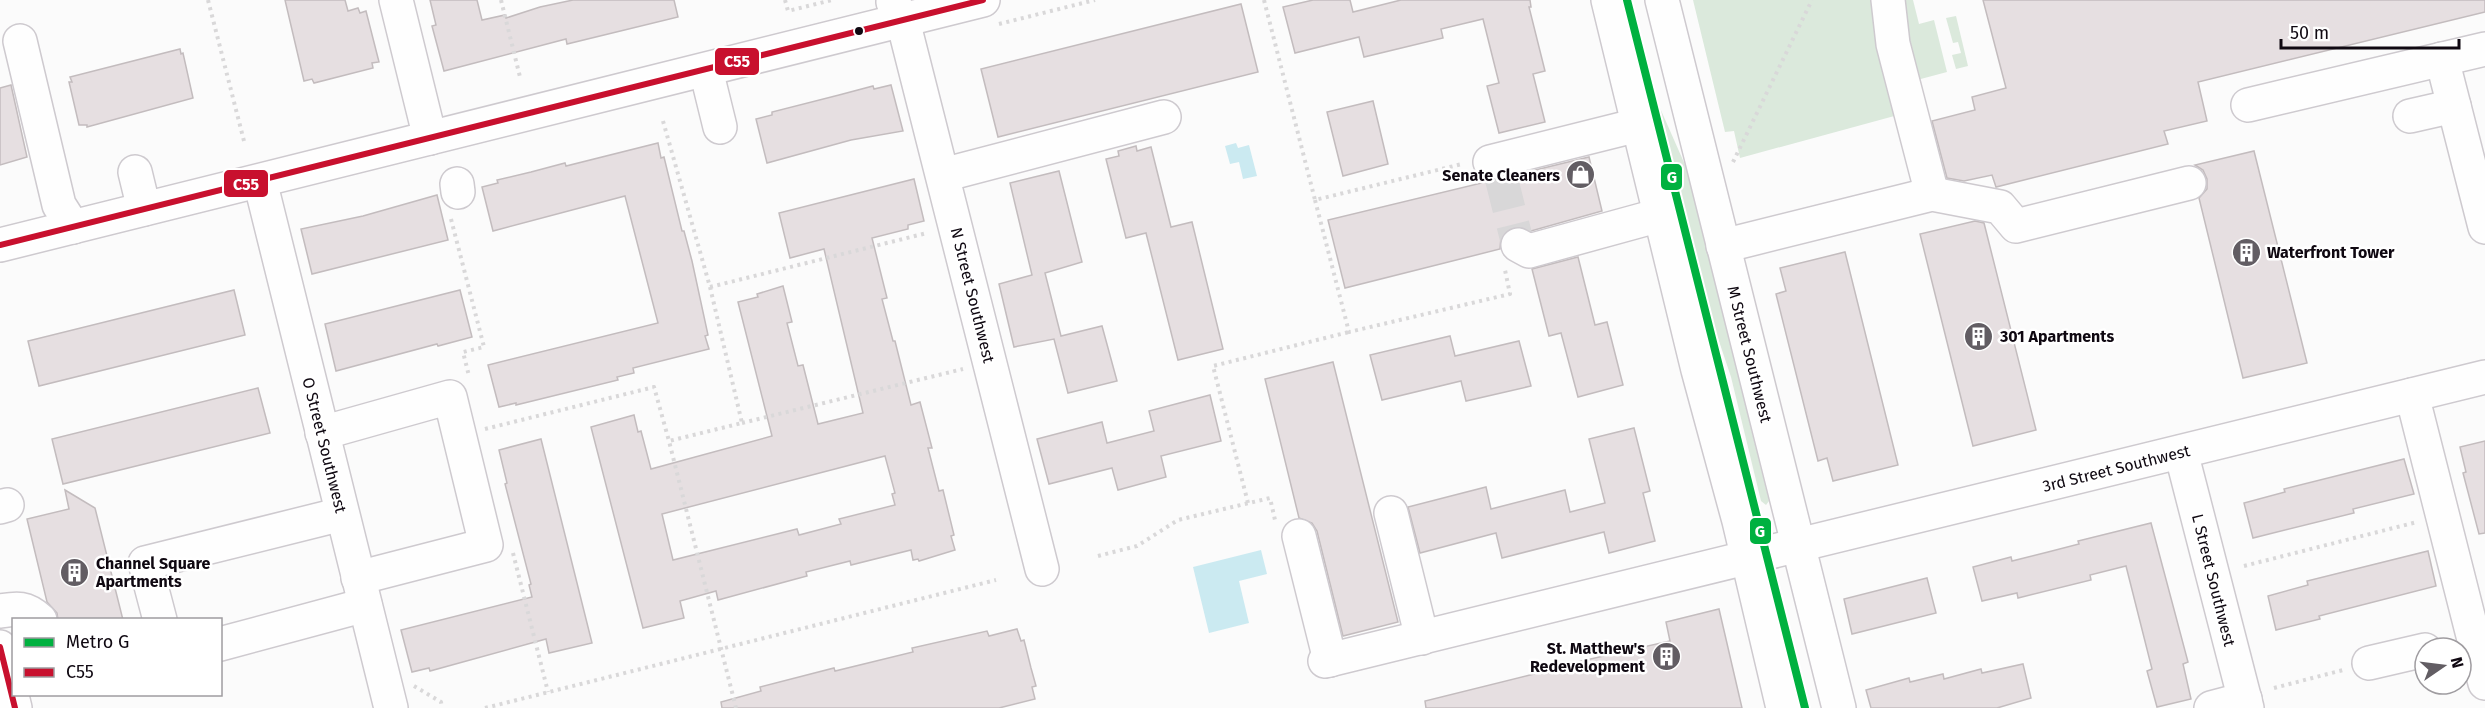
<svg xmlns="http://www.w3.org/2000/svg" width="2485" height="708" viewBox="0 0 2485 708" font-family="'Fira Sans',sans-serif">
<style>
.green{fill:#dbe9dc}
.water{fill:#cbeaf1}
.building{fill:#e6dfe1;stroke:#c3bcbe;stroke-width:1.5;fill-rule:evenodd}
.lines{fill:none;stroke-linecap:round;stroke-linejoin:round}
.minor-tunnel{stroke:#d8d7d8;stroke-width:33;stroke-dasharray:33 16;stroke-linecap:butt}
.minor-casing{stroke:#cecacf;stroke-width:36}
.major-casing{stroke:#cecacf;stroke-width:36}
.path{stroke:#d9d8d9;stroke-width:4;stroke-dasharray:3 4.5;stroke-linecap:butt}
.minor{stroke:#fefefe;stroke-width:33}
.major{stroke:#fefefe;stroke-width:33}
.bus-1-casing{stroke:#fff;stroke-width:10}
.bus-1{stroke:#c8102e;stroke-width:6}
.metro-1-casing{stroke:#fff;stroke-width:12}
.metro-1{stroke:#00b140;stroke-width:8}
.bus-dot{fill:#0f0811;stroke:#fff;stroke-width:2}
.labels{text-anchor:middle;stroke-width:5;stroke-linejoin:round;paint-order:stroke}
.poi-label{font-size:16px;font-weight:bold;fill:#0f0811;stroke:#fff;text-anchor:start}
.street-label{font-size:16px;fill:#0f0811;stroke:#fff}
.line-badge{stroke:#fff;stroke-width:2}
.badge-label{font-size:16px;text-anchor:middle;font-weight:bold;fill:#fff}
</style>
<rect width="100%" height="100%" fill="#fbfbfb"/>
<g class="green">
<polygon points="1625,0 1631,0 1656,99 1686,167 1769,501 1766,505 1761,501 1731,377 1718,338 1693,275"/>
<polygon points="1693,0 1879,0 1898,115 1740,158 1734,131 1725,132"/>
<polygon points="1901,0 1913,0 1919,24 1934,20 1947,72 1917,80"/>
<polygon points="1956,16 1968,66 1956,69 1952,55 1961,53 1958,42 1953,43 1946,18"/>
</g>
<g class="water">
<polygon points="1236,143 1238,148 1249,145 1257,176 1243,179 1239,162 1230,164 1225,146"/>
<polygon points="1261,550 1267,574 1239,581 1249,623 1209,633 1193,567"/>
</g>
<g class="building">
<polygon points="285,0 345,0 348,11 358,8 360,13 366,11 379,62 372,63 373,68 314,83 312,79 304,81"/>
<polygon points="430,0 477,0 482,20 505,15 506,18 540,7 573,0 674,0 678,17 567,44 566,39 444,71 432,26 436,25"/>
<polygon points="1313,0 1350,0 1353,12 1401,0 1530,0 1531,7 1529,7 1545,71 1533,74 1545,122 1499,133 1487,86 1499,83 1483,19 1441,29 1443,38 1364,57 1359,37 1295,53 1283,7"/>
<polygon points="1983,0 2485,0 2485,12 2198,82 2207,121 2164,131 2168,144 1996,187 1992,175 1964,181 1947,178 1932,121 1975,110 1972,97 2006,88"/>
<polygon points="1241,4 1258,72 998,137 981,69"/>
<polygon points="180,49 181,54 183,53 193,98 87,127 87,125 79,125 69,82 72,82 70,77"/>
<polygon points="11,85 27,157 0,165 0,88"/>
<polygon points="891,85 903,131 851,140 767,163 756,119 772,115 772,112 839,95 873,86 874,89"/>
<polygon points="1373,101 1388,164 1343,176 1327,112"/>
<polygon points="658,143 661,158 664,157 682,231 684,231 692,261 708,335 705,336 709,349 633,368 634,373 617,377 618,380 516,405 516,403 499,407 488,365 658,323 625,196 493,231 482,187 498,183 497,180 531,172 565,163 566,166"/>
<polygon points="1136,146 1137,151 1151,147 1171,227 1192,222 1223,349 1178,360 1146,233 1126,238 1106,159 1119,156 1118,151"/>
<polygon points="2254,151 2307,363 2243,378 2199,198 2207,189 2207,179 2203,170 2195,165"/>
<polygon points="1589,157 1602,211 1531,231 1518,226 1509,229 1501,237 1500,249 1345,288 1328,220"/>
<polygon points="1059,171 1082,262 1045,273 1061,336 1102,326 1117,381 1068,393 1054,339 1014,347 999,284 1032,275 1010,183"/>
<path d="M914 179 924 221 908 225V229L872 238 887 298 882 299 893 341H895L911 405 920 402 932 448H928L939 491 943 490 954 535 951 536 955 550 919 561 918 559 913 560 911 550 851 565 850 561 806 572 807 576 718 600 716 591 680 601 684 618 643 628 591 427 634 415 638 432 641 431 651 469 772 436 738 302 758 297 757 294 783 286 792 322 787 323 798 366 803 365 818 424 863 413 824 249 790 258 779 213ZM885 456 895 493 892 494 895 505 839 519 841 524 799 535 797 529 673 560 662 514Z"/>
<polygon points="437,195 448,240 312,274 301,229 363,216"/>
<polygon points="1975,221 1984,223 2036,430 1973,446 1920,234"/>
<polygon points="1845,252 1898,465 1833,481 1827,458 1818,461 1776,294 1786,291 1780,268"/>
<polygon points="1578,257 1595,325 1607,322 1623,385 1578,397 1561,333 1549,336 1532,269"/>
<polygon points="234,290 245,335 39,386 28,341"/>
<polygon points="460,290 472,337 438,346 437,344 336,371 325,324"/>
<polygon points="1450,336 1455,356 1519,341 1531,386 1466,401 1461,381 1382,400 1370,355"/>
<polygon points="1333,362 1398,622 1343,636 1317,531 1312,523 1299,518 1265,379"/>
<polygon points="258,388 270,433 63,484 52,439"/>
<polygon points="1210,395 1221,441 1161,456 1166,477 1118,490 1112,468 1049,484 1037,439 1102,422 1107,443 1154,431 1149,411"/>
<polygon points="1634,428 1650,491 1643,493 1655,541 1609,553 1604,532 1502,558 1496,533 1420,553 1408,507 1486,487 1491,509 1565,490 1570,512 1605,503 1589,439"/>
<polygon points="541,439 592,643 549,653 546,639 430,671 429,668 412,672 401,630 532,597 529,585 531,584 505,484 507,483 499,450"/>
<polygon points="2485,441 2485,533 2479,534 2463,473 2466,472 2460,447"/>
<polygon points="2404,459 2414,494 2353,509 2354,513 2253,538 2244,503 2285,492 2284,489"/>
<polygon points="65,490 95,508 123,620 58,620 57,613 47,602 27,519 69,509"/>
<polygon points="2151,523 2188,662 2183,664 2191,699 2157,707 2147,671 2152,669 2126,566 2090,575 2091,580 2018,598 2017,593 1982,601 1973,567 2011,557 2012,561 2048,552 2079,544 2078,541"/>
<polygon points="2428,551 2436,586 2319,616 2320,619 2276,630 2268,596 2308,585 2307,581"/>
<polygon points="1927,578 1936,613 1852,634 1844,599"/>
<polygon points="1719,609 1742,708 1426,708 1425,701 1534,674 1533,672 1670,641 1666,622"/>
<polygon points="1017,629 1021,641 1024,640 1031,668 1036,686 1032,687 1035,699 999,708 722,708 721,702 761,691 760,687 834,668 835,671 913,652 912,648 987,631 989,636"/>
<polygon points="2023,664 2031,698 1997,708 1871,708 1866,690 1909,678 1910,682 1943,674 1944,679 1981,669 1982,673"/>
</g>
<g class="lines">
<polyline class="minor-tunnel" points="1501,177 1518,245"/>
<defs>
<g id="minor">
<polyline points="396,0 430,138"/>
<polyline points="1888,0 1893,44 1932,194"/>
<polyline points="893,2 903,21 1042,569"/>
<polyline points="20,41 59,205 73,227"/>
<polyline points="2442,59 2485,227"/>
<polyline points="706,70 720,127"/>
<polyline points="2248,105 2485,49"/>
<polyline points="2410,116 2454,106"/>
<polyline points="1490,162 1638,125"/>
<polyline points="135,172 144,209"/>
<polyline points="943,175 1164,117"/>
<polyline points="260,181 391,708"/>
<polyline points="457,184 458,192"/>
<polyline points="0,245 983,0"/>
<polyline points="1518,245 1529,251 1660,215"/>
<polyline points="1723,246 1932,194 2000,207 2016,226 2189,183"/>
<polyline points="2412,395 2485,683"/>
<polyline points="322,433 450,397 486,545 358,578"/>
<polyline points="2181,452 2247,708"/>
<polyline points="0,507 7,505"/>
<polyline points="1391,513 1422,638"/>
<polyline points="1299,536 1330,660"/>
<path d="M0 611C17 608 26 607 40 620"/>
<polyline points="160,620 145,563 342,514"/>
<polyline points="220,644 365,605"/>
<polyline points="0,647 15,708"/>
<polyline points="1325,661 2485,377"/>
<polyline points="2369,663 2425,650"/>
<polyline points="2211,708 2245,699"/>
</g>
<g id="major">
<polyline points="1608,0 1698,370 1739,521 1783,708"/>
<polyline points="1662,0 1839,708"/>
</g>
</defs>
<use href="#minor" class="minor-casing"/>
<use href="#major" class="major-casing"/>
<g class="path">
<polyline points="208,0 245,145"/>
<polyline points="501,0 520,77"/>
<polyline points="785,0 788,11 832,0"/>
<polyline points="1264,0 1315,200 1462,164"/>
<polyline points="999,24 1095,0"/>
<polyline points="663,121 710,287 742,423 669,441 736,708"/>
<polyline points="1733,162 1812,0"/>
<polyline points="1315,200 1349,332 1510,294 1505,270"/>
<polyline points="451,219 484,347 463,352 469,376"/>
<polyline points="710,287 927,233"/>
<polyline points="742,423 963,369"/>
<polyline points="485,429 654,387 669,441"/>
<polyline points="1248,503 1213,366 1349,332"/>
<polyline points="513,553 548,692"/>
<polyline points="1098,556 1137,546 1178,520 1270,498 1275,520"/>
<polyline points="2244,566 2417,522"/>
<polyline points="414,686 441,702 442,708"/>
<polyline points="2274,688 2343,670"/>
<polyline points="485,708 996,580"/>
</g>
<use href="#minor" class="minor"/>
<use href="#major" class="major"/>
<defs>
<g id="bus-1">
<polyline points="0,245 983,0"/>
<polyline points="0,647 15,708"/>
</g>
</defs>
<use href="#bus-1" class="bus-1-casing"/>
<use href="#bus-1" class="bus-1"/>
<defs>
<polyline id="metro-1" points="1627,0 1805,708"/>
</defs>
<use href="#metro-1" class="metro-1-casing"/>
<use href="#metro-1" class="metro-1"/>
</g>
<defs>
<symbol id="shop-disc" viewBox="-11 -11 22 22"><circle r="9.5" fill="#625d63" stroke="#fff"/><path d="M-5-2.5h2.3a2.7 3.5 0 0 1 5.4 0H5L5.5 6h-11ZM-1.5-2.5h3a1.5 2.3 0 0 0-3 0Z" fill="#fff"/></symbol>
<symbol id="building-disc" viewBox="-11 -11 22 22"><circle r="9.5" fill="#625d63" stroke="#fff"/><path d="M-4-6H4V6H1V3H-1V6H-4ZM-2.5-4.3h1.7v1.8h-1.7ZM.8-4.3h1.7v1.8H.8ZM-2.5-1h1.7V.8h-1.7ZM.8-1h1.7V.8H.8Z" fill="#fff"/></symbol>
</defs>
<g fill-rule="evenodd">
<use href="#shop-disc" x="1564" y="158" width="33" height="33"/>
<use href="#building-disc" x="2230" y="236" width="33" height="33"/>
<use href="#building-disc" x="1962" y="320" width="33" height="33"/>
<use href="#building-disc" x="58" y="556" width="33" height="33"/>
<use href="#building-disc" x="1650" y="640" width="33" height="33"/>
</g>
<circle class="bus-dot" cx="859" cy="31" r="5"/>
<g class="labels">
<g class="poi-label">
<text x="1560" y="181" text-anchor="end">Senate Cleaners</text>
<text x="2267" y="258">Waterfront Tower</text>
<text x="2000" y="342">301 Apartments</text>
<text x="96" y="569">Channel Square<tspan x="96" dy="18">Apartments</tspan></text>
<text x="1645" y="654" text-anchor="end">St. Matthew's<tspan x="1645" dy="18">Redevelopment</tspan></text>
</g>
<g class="street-label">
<text transform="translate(973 295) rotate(76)" y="6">N Street Southwest</text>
<text transform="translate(1750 354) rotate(76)" y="6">M Street Southwest</text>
<text transform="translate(325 445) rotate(76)" y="6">O Street Southwest</text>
<text transform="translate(2116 468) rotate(-14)" y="6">3rd Street Southwest</text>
<text transform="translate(2214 580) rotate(76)" y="6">L Street Southwest</text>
</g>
</g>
<g class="line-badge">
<rect x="714" y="47" width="46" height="29" rx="6" fill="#c8102e"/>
<rect x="1660" y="163" width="23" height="28" rx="6" fill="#00b140"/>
<rect x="223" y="169" width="46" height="29" rx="6" fill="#c8102e"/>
<rect x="1749" y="517" width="23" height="28" rx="6" fill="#00b140"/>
</g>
<g class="badge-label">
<text x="737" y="67">C55</text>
<text x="1672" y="183">G</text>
<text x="246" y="190">C55</text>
<text x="1760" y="537">G</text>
</g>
<rect x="12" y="618" width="210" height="78" fill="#ffffff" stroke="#9f9ca0" stroke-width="1.5"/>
<rect x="24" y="638" width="30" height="9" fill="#00b140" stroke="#9f9ca0" stroke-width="1.5"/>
<text x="66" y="648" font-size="18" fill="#0f0811">Metro G</text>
<rect x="24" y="668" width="30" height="9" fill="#c8102e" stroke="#9f9ca0" stroke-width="1.5"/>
<text x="66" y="678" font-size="18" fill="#0f0811">C55</text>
<g transform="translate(2443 666) rotate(76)"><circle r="28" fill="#ffffff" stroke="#9f9ca0" stroke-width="1.5"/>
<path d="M0-4.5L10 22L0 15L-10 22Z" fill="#625d63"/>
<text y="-9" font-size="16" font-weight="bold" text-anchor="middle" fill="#0f0811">N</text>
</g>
<path d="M2281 39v9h178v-9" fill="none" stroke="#0f0811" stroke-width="3"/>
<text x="2290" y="39" font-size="18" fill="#0f0811" stroke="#ffffff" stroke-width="4.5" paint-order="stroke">50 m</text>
</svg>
